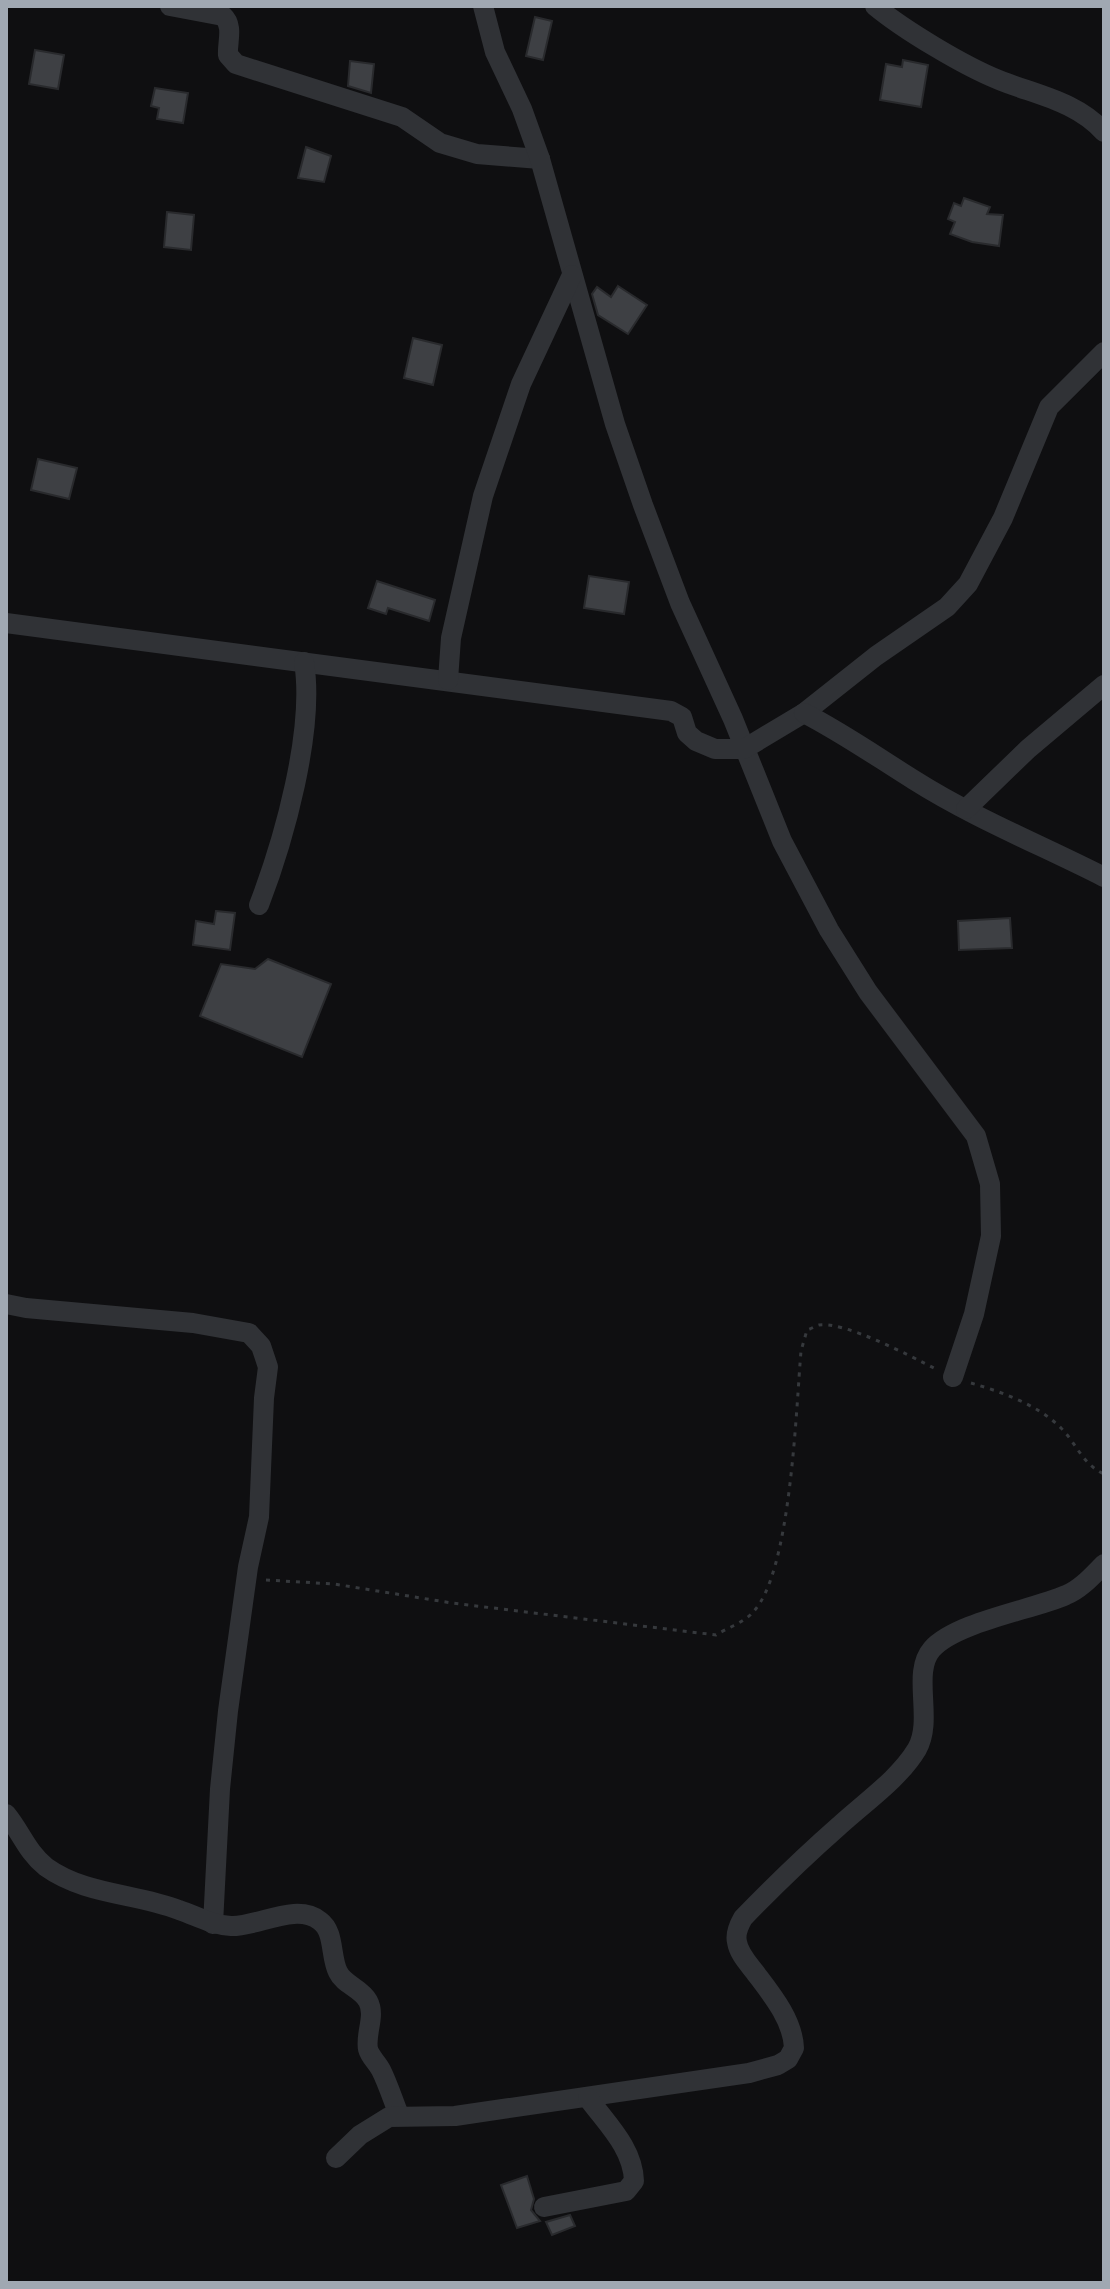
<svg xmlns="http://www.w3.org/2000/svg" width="1110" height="2289" viewBox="0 0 1110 2289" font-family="'PT Sans',sans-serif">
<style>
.building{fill:#3e4044;stroke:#292a2d;stroke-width:2}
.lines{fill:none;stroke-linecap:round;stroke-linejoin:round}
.path{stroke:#36393d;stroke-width:3;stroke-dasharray:4 6;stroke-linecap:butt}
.street{stroke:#303236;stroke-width:20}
</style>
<rect width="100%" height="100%" fill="#0f0f11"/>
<g class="building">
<polygon points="535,17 552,21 543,60 526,56"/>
<polygon points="35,50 64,55 58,89 29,84"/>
<polygon points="903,60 928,65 921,107 880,100 886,64 902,67"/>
<polygon points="350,61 374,64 371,93 348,86"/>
<polygon points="155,88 188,93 183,123 157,119 159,108 151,106"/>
<polygon points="306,147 331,156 324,182 298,178"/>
<polygon points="964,198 990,207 987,214 1003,215 999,246 972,242 950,234 955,222 948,219 954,203 961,206"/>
<polygon points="167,212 194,215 191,250 164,247"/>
<polygon points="618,286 647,305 628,334 598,315 592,294 597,287 611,297"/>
<polygon points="413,338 442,345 433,385 404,378"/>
<polygon points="38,459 77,468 69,499 31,490"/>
<polygon points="589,576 629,582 624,614 584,608"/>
<polygon points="377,581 435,600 429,621 388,608 386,614 368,608"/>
<polygon points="216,911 235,913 230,950 193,945 196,921 214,924"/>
<polygon points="1010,918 1012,948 959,950 958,921"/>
<polygon points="268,959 331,984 302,1057 200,1016 221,964 255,969"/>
<polygon points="527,2176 534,2199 531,2210 540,2221 517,2228 501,2185"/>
<polygon points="570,2215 575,2226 552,2235 546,2222"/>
</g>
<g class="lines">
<g class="path">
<path d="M971 1383C1002 1392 1038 1405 1061 1428 1077 1444 1082 1464 1104 1474"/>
<path d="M266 1580 334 1584 452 1603 716 1635C727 1628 745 1622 753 1612 791 1573 796 1409 801 1351L807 1330C811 1329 815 1326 819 1325 844 1321 910 1356 934 1368"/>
</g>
<g class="street">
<path d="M170 6 223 16C234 26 227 42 228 55L236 64 402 117 440 143 477 154 540 159"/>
<polyline points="483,6 495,52 522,109 540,159 615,424 643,505 680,603 733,719 782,841 829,930 868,992 976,1136 990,1184 991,1236 974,1314 953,1377"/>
<path d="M875 6C904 30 964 66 999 80 1036 95 1076 101 1104 132"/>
<polyline points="6,623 671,711 682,717 687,733 696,741 715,749 744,749 804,713 876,656 947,607 968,584 1003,518 1049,407 1104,352"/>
<polyline points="448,680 451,638 483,496 521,384 572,275"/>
<path d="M804 713C843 733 877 757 914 780 974 818 1041 845 1104 877"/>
<polyline points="966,809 1028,749 1104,685"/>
<path d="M259 905C284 840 315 730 304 662"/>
<polyline points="6,1304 26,1308 193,1323 249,1333 261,1346 268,1367 264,1398 259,1517 248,1567 228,1711 220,1789 213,1924"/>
<path d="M6 1814C21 1832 27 1852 46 1867 85 1895 135 1893 179 1910 197 1916 211 1925 231 1926 258 1927 296 1902 320 1921 335 1932 330 1956 338 1972 344 1985 361 1988 368 2001 376 2016 365 2033 368 2049 370 2057 377 2062 381 2070 388 2084 393 2100 399 2115"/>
<path d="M336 2158 360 2135 389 2117 455 2116 749 2073 778 2065 788 2059 794 2048C793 2021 773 1996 757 1975 750 1965 739 1955 737 1942 735 1934 739 1925 743 1918 774 1886 806 1855 839 1826 865 1802 899 1779 917 1749 934 1719 911 1673 932 1649 956 1622 1032 1610 1066 1595 1081 1589 1093 1575 1104 1564"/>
<path d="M544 2207 626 2191 634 2181C633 2148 607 2124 588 2098"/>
</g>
</g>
<rect width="1110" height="2289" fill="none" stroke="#a0a8b2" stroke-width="16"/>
</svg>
